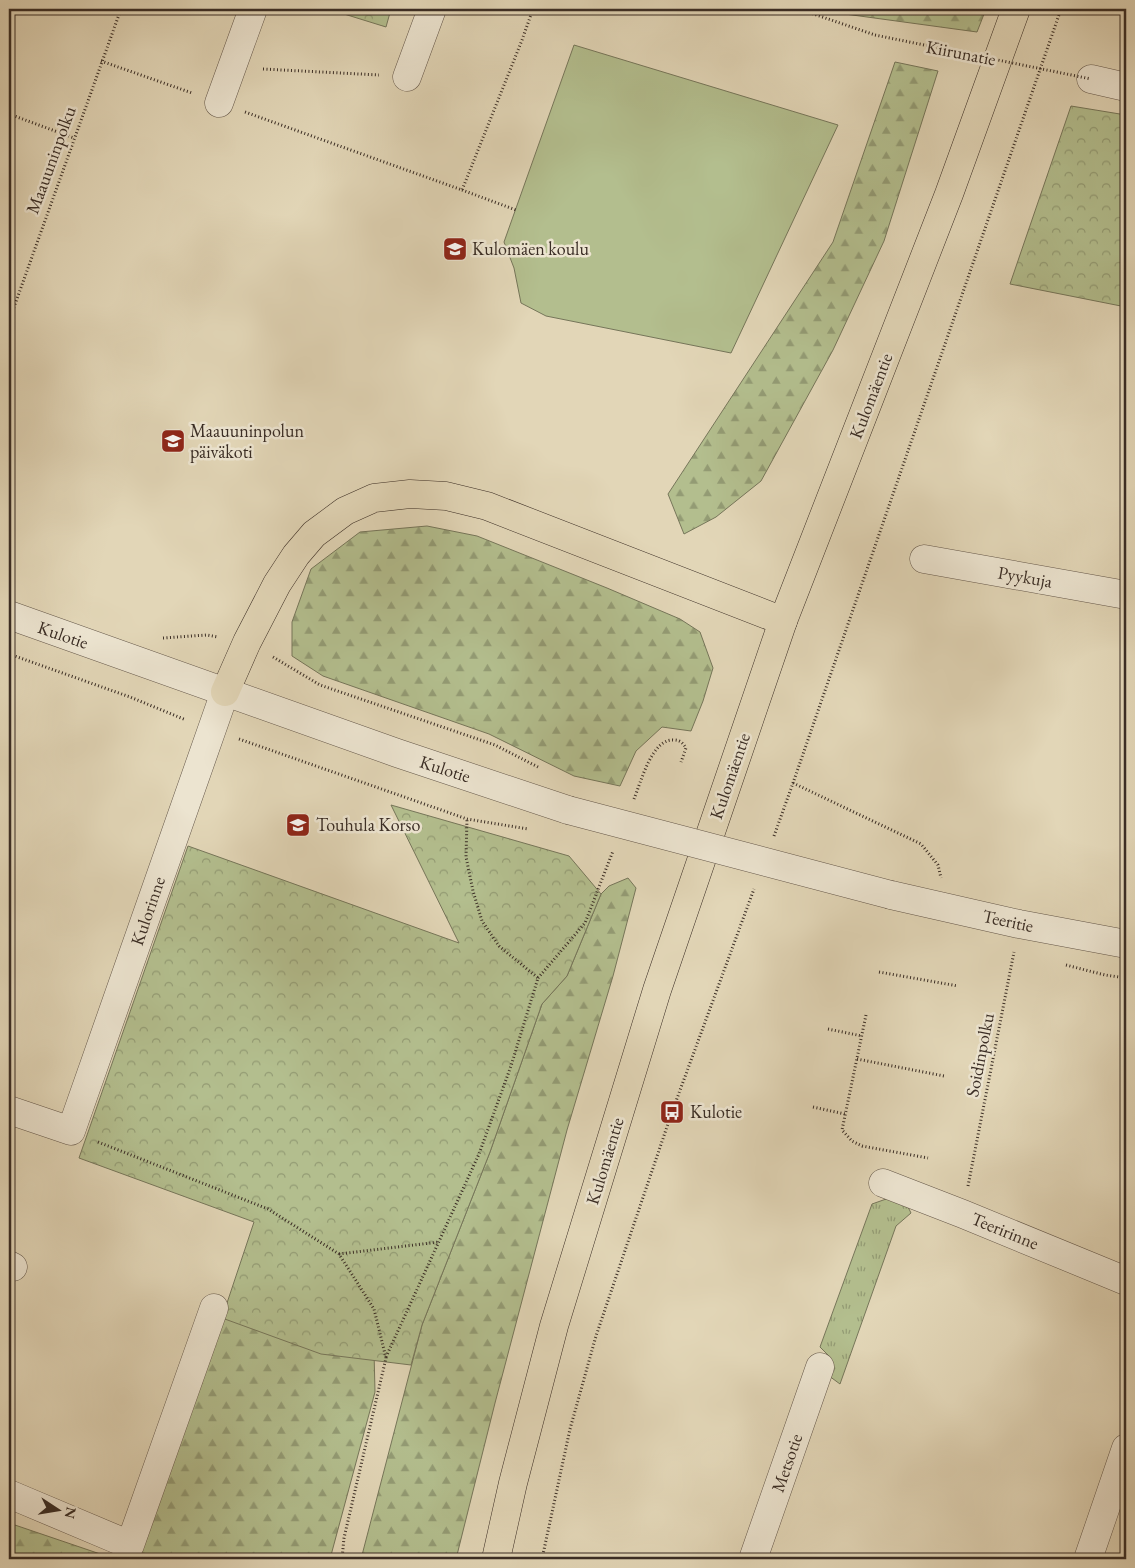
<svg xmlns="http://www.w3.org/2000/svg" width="1135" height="1568" viewBox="0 0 1135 1568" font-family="'EB Garamond',serif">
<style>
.grass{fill:url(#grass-tufts);stroke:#76765a}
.forest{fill:url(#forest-firs);stroke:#76765a}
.park{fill:url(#park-crowns);stroke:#76765a}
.pitch{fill:#b3be8e;stroke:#76765a}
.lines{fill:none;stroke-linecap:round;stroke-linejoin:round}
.minor-casing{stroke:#64574a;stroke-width:29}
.major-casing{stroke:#3a2d25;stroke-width:29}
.path{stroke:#3a2d25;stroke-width:3;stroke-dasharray:1 2.5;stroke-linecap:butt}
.minor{stroke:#ece4d0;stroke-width:28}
.major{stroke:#e2d6b7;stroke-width:28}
.minor-bridge-casing{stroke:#64574a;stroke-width:29;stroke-linecap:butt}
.path-bridge{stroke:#3a2d25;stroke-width:3;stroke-dasharray:1 2.5;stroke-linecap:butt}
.minor-bridge{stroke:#ece4d0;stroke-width:28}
.labels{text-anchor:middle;stroke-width:5;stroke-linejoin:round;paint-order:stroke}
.street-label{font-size:18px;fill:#3a2d25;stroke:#ece4d0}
.poi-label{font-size:18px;fill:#3a2d25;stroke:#ece4d0;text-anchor:start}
</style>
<defs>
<pattern id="grass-tufts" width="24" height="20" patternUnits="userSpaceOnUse" patternTransform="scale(1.25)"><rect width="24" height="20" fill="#b3be8e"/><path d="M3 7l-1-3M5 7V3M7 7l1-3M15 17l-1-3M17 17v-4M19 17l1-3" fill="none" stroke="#939b74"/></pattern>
<pattern id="forest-firs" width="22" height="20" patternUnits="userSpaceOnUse" patternTransform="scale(1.25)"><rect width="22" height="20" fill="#b3be8e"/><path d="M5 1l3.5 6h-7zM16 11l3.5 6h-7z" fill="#939b74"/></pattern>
<pattern id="park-crowns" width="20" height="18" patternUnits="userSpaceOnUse" patternTransform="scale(1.25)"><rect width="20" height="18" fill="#b3be8e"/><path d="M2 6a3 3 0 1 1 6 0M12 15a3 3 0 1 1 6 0" fill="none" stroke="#939b74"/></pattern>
</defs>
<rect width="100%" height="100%" fill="#e2d6b7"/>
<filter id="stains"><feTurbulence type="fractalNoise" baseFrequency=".004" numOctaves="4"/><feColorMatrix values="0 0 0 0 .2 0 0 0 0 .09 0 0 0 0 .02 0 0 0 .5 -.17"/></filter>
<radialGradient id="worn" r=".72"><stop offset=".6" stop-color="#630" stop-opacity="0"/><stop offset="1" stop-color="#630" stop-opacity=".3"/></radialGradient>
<polygon class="grass" points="889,1198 907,1205 911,1213 896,1226 840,1384 825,1373 829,1356 820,1347 872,1204"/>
<g class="forest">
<polygon points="832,9 986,9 977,32 845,14"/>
<polygon points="895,62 938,71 884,241 833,350 761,481 716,517 684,534 668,494 833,242"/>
<polygon points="427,526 477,536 607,588 680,619 700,632 713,668 703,701 691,731 662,727 636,751 620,786 574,776 489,734 323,676 292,656 292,622 311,569 360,532"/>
<polygon points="628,878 636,888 613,976 567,1130 495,1403 456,1559 361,1559 422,1325 490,1152 542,1004 567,976 601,894 609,886"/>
<polygon points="222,1318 374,1351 375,1392 330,1559 134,1559"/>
<polygon points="9,1523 115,1559 9,1559"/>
</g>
<g class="park">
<polygon points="328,9 391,9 386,27"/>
<polygon points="1071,106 1126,115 1126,307 1010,284"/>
<polygon points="391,805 569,856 601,894 567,976 542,1004 490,1152 422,1325 411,1365 321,1354 222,1318 254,1222 79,1158 188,846 459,943"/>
</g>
<polygon class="pitch" points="574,45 838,125 731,353 546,316 521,303 514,268 504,242"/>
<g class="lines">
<defs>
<g id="minor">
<polyline points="407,77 432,9"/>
<polyline points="1091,79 1126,87"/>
<polyline points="219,103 253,9"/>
<polyline points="924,559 1126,595"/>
<polyline points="9,615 397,753 568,810"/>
<polyline points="891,895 1019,924 1126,944"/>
<polyline points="9,1110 71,1131 225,692"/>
<polyline points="883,1183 963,1214 1126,1281"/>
<polyline points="9,1265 13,1267"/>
<polyline points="9,1494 130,1545 214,1308"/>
<polyline points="753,1559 820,1367"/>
<polyline points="1088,1559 1126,1448"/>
</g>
<g id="major">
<polyline points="225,692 247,642 277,584 296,555 314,534 345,511 374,498 410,494 446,496 487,506 783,621"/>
<polyline points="496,1559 513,1483 554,1326 657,990 783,621 949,194 1016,9"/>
</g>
</defs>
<use href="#minor" class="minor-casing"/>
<use href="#major" class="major-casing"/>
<g class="path">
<polyline points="799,9 875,35"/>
<polyline points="101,61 192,93"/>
<polyline points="263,69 379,75"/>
<polyline points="245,112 462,190 522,40 533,9"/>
<polyline points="9,114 74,138"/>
<polyline points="462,190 516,210"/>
<polyline points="9,321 121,9"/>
<polyline points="163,638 207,635 218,637"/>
<polyline points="9,654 130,697 186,720"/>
<polyline points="273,657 320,685 495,745 538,767"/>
<polyline points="239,739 467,819 528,829"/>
<polyline points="793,783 921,844 938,865 941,878"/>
<path d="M634 799C641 782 652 738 674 740 680 740 683 743 686 748L681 762"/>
<polyline points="774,836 793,783 1061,9"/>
<polyline points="1066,965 1105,975 1126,978"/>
<polyline points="879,972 958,986"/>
<polyline points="538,978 585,923 613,851"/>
<polyline points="866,1015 842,1130 852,1141 862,1146 928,1158"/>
<polyline points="828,1029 862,1036"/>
<polyline points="857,1059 944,1076"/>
<polyline points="813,1107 845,1114"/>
<polyline points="98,1142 268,1209 339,1254 374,1309 386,1358 344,1538 342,1559"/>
<polyline points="968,1186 1014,952"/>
<polyline points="339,1254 439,1242"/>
<polyline points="386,1357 479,1154 511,1066 538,978 499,946 482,921 473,891 466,857 467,819"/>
<polyline points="542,1559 570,1429 596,1336 672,1112 754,889"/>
</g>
<use href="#minor" class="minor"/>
<use href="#major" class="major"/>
<defs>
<polyline id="minor-bridge" points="568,810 891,895"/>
</defs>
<use href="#minor-bridge" class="minor-bridge-casing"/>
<polyline class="path-bridge" points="875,35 1091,79"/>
<use href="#minor-bridge" class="minor-bridge"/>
</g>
<defs>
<symbol id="school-square" viewBox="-11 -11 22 22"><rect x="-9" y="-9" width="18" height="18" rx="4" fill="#8f2418" stroke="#ece4d0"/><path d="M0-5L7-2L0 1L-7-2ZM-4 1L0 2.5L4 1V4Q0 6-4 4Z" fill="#fff"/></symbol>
<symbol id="bus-square" viewBox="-11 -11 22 22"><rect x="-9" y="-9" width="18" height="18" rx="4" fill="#8f2418" stroke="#ece4d0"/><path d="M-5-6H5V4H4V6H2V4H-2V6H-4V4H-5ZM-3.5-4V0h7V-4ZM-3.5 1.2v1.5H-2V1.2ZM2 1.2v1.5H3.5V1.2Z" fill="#fff"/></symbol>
</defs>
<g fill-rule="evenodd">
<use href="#school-square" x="441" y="235" width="28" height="28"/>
<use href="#school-square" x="159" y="427" width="28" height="28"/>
<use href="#school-square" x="284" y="811" width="28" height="28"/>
<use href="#bus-square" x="658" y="1098" width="28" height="28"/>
</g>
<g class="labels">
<g class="street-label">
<text transform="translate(961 53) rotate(11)" y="6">Kiirunatie</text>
<text transform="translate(51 160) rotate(-70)" y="6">Maauuninpolku</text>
<text transform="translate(871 396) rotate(-69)" y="6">Kulomäentie</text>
<text transform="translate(1025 577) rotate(10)" y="6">Pyykuja</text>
<text transform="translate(63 635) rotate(19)" y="6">Kulotie</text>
<text transform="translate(445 769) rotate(18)" y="6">Kulotie</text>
<text transform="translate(730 776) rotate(-71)" y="6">Kulomäentie</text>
<text transform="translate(148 911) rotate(-71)" y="6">Kulorinne</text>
<text transform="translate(1008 921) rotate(12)" y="6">Teeritie</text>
<text transform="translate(980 1055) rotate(-79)" y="6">Soidinpolku</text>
<text transform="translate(605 1161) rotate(-73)" y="6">Kulomäentie</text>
<text transform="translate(1005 1231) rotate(22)" y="6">Teeririnne</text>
<text transform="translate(787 1463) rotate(-71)" y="6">Metsotie</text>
</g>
<g class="poi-label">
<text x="472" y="255">Kulomäen koulu</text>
<text x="190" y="437">Maauuninpolun<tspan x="190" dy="21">päiväkoti</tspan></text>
<text x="316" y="831">Touhula Korso</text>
<text x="690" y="1118">Kulotie</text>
</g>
</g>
<rect width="1135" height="1568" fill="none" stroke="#e2d6b7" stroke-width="30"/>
<rect x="10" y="10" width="1115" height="1548" fill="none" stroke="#3a2d25" stroke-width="2.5"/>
<rect x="15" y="15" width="1105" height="1538" fill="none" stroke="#3a2d25"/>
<g transform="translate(58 1510) rotate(102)" stroke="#ece4d0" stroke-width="4" paint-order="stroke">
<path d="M0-4L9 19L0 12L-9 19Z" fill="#3a2d25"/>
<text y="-8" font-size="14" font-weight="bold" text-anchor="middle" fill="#3a2d25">N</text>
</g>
<rect width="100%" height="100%" filter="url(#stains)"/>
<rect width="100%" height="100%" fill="url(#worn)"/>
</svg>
